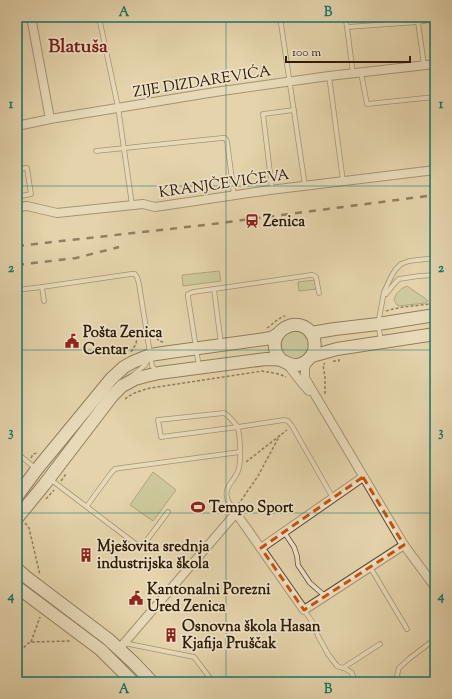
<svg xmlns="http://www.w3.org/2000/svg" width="452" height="699" viewBox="0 0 452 699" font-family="'Sorts Mill Goudy',serif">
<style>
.green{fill:#b2bd8b;stroke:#706c48}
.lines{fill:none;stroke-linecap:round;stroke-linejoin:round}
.lane-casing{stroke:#5c482e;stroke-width:5.5}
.street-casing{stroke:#5c482e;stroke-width:10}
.secondary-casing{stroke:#2f1a04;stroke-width:14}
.path{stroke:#2f1a04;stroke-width:1.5;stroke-dasharray:3 2;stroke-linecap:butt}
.lane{stroke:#ede2c9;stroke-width:4}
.street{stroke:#ede2c9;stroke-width:8}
.secondary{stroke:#ede2c9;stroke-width:12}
.rail{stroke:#2f1a04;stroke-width:2.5;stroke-dasharray:7 7;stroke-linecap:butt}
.marked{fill:none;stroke:#cc500b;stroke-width:3;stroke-dasharray:8 5;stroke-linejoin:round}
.grid{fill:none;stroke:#0f766e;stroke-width:1;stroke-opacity:0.55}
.labels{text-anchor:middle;stroke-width:3.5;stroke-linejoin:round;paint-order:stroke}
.street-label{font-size:15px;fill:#2f1a04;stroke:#ede2c9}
.poi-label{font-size:15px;font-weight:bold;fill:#2f1a04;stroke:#ede2c9;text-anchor:start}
.district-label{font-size:19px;font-weight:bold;fill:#7a1f14;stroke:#ede2c9}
.neatline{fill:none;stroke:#0f766e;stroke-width:1.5}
.grid-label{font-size:13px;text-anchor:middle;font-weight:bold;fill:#0f766e}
</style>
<rect width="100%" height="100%" fill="#e4d3ac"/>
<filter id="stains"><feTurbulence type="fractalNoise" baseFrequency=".005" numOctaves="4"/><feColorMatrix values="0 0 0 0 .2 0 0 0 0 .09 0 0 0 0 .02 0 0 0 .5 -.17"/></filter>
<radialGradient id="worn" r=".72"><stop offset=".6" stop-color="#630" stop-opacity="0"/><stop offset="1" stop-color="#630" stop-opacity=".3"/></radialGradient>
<g class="green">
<polygon points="219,271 221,281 183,286 182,275"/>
<polygon points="315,280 316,289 299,291 298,282"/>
<path d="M407 286 426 299 428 301 425 303 399 306 397 305 394 300C395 294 401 288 407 286Z"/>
<circle cx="295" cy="345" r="14"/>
<polygon points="153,472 176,490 153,521 130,505"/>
</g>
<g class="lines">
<defs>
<g id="lane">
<polyline points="100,17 100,22 118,107 132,205"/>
<polyline points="280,17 305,186"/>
<polyline points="345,17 347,27 418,22"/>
<polyline points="281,18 293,17"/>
<polyline points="347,27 353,74"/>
<polyline points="424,65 418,22 435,19"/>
<polyline points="361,73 367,104 435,97"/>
<polyline points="329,76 343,181"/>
<polyline points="96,151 222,138 225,138 227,141 234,195"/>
<polyline points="17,169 27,168 31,194 17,197"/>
<polyline points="272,189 263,114 294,110"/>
<polyline points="214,289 221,344"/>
<polyline points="17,290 42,287"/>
<polyline points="386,294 394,284 399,279 419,276 435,275"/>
<polyline points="44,301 42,287 131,274 135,274 137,277 139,284 152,366 157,372"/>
<polyline points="381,340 378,324 384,292 392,275 396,269 401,264 409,261 435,258"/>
<polyline points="199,367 188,297 188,294 193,292 214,289 311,275 313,275 316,277 319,293"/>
<polyline points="132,376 145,365 148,359"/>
<polyline points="17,453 35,468"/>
<polyline points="50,479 141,548 168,512"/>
<polyline points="87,506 111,473 115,469 121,468 240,452"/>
<path d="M236 513C229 503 222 495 230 484 233 480 236 476 238 471 242 460 240 438 238 427L161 437 158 420 224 413C230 416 233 422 238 427L284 420 288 421 292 426 333 498"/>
<polyline points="284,532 294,547 297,556 298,565 310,583 325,596"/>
<polyline points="370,567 407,629"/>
<polyline points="304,610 315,626 318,636 328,654 337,666 346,669 352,673 355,682"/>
<polyline points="124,643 194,657 213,682"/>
<polyline points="343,668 380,644"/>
<polyline points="400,682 397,675 399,668 410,658 435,639"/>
</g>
<g id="street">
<polyline points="31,17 50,119"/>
<polyline points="17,126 50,119 215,92 329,76 435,64"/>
<polyline points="17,207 27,206 57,213 143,204 155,207 270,190 435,170"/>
<polyline points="308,361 305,368 305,378 404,545 435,587"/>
<path d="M286 363C294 372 300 382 309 391"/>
<polyline points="261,548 363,477"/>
<polyline points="119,649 236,513 304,610 404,545"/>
</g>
<g id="secondary">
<polyline points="311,333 335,329 378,324 435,315"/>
<polyline points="312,356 337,349 435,334"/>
<polyline points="17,496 37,469 111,379 124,367 133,362 150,355 170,352 265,339 271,338 278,334"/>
<path d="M17 518 44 485 112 396 122 386 135 379 146 376 159 373 266 359C271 359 276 359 281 360 287 363 291 366 298 365 306 363 311 358 314 351 315 346 315 341 313 336 300 310 259 334 281 360"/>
<polyline points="17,569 26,577 108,639 134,663 152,682"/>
<polyline points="17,587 101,650 133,682"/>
</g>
</defs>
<use href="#lane" class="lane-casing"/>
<use href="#street" class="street-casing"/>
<use href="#secondary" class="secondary-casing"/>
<g class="path">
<path d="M386 311C401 306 419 306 435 303"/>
<path d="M267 328C273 324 278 318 285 316"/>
<path d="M153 336H156C157 340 160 342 164 342"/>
<polyline points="131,352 136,344 137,338 142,338"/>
<polyline points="333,361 339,361 339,359"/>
<polyline points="325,394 325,377 323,365 325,363"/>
<path d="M125 399C132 393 142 390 151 388L262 371 279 374 286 377"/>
<polyline points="31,458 33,454 37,453"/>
<polyline points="246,462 287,430"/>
<polyline points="61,481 66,474"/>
<polyline points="46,499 54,490"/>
<polyline points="238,505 258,476 280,435"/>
<polyline points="25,523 29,528 40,575"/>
<polyline points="31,642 40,617"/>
<polyline points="17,655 27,644 31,642 71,641"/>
</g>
<use href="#lane" class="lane"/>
<use href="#street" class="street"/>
<use href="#secondary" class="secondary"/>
<g class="rail">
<polyline points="17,246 205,225 435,195"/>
<polyline points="17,265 76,258 119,247"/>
</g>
</g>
<path d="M0 0H452V699H0ZM363 477 404 545 304 610 261 548Z" fill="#e4d3ac" fill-opacity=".55" fill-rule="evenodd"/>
<path class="marked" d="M363 477 404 545 304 610 261 548Z"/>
<path class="grid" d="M226 17V682M17 186H435M17 350H435M17 513H435"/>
<defs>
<symbol id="station-bare" viewBox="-9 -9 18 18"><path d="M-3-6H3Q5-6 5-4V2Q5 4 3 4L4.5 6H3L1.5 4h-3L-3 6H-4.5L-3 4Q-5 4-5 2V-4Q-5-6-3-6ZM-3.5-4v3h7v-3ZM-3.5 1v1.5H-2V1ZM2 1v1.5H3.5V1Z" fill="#8f2418" stroke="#ede2c9" stroke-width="2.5" paint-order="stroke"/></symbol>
<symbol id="civic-bare" viewBox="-9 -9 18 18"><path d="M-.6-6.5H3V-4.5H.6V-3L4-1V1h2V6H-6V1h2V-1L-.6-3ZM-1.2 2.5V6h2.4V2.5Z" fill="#8f2418" stroke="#ede2c9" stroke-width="2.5" paint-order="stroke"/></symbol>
<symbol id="stadium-bare" viewBox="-9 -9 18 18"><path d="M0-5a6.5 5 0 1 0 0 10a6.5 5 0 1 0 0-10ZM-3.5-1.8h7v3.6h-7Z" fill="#8f2418" stroke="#ede2c9" stroke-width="2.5" paint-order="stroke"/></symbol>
<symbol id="building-bare" viewBox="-9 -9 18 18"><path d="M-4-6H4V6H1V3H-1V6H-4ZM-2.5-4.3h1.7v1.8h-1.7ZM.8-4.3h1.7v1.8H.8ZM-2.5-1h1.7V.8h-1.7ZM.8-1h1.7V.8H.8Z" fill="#8f2418" stroke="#ede2c9" stroke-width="2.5" paint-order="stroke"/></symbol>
</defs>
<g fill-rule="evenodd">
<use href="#station-bare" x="242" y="211" width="20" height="20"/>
<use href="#civic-bare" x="62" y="331" width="20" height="20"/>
<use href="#stadium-bare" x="188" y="497" width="20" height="20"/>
<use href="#building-bare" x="76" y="545" width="20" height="20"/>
<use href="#civic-bare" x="126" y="588" width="20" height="20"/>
<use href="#building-bare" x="161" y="625" width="20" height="20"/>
</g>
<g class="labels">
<g class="street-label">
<text transform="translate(202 81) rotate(-9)" y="5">ZIJE DIZDAREVIĆA</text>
<text transform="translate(224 183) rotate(-8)" y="5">KRANJČEVIĆEVA</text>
</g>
<g class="poi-label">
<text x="263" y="226">Zenica</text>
<text x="83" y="337">Pošta Zenica<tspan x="83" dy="17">Centar</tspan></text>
<text x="209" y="512">Tempo Sport</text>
<text x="97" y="551">Mješovita srednja<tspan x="97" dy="17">industrijska škola</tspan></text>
<text x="147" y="594">Kantonalni Porezni<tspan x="147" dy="17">Ured Zenica</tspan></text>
<text x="182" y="631">Osnovna škola Hasan<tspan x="182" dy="17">Kjafija Pruščak</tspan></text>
</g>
<g class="district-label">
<text x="78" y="52">Blatuša</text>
</g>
</g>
<rect width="452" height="699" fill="none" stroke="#e4d3ac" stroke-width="44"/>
<path d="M286 56v6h124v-6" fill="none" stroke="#2f1a04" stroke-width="2"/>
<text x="292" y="56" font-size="12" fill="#2f1a04" stroke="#ede2c9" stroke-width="3" paint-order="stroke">100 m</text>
<rect x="22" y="22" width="408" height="655" class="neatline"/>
<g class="grid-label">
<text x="124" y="16">A</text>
<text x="328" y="16">B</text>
<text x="11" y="108">1</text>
<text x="441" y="108">1</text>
<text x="11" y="272">2</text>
<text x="441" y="272">2</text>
<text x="11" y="436">3</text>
<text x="441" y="436">3</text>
<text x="11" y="600">4</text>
<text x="441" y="600">4</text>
<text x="124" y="693">A</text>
<text x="328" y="693">B</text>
</g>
<rect width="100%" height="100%" filter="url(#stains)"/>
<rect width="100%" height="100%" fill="url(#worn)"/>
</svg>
